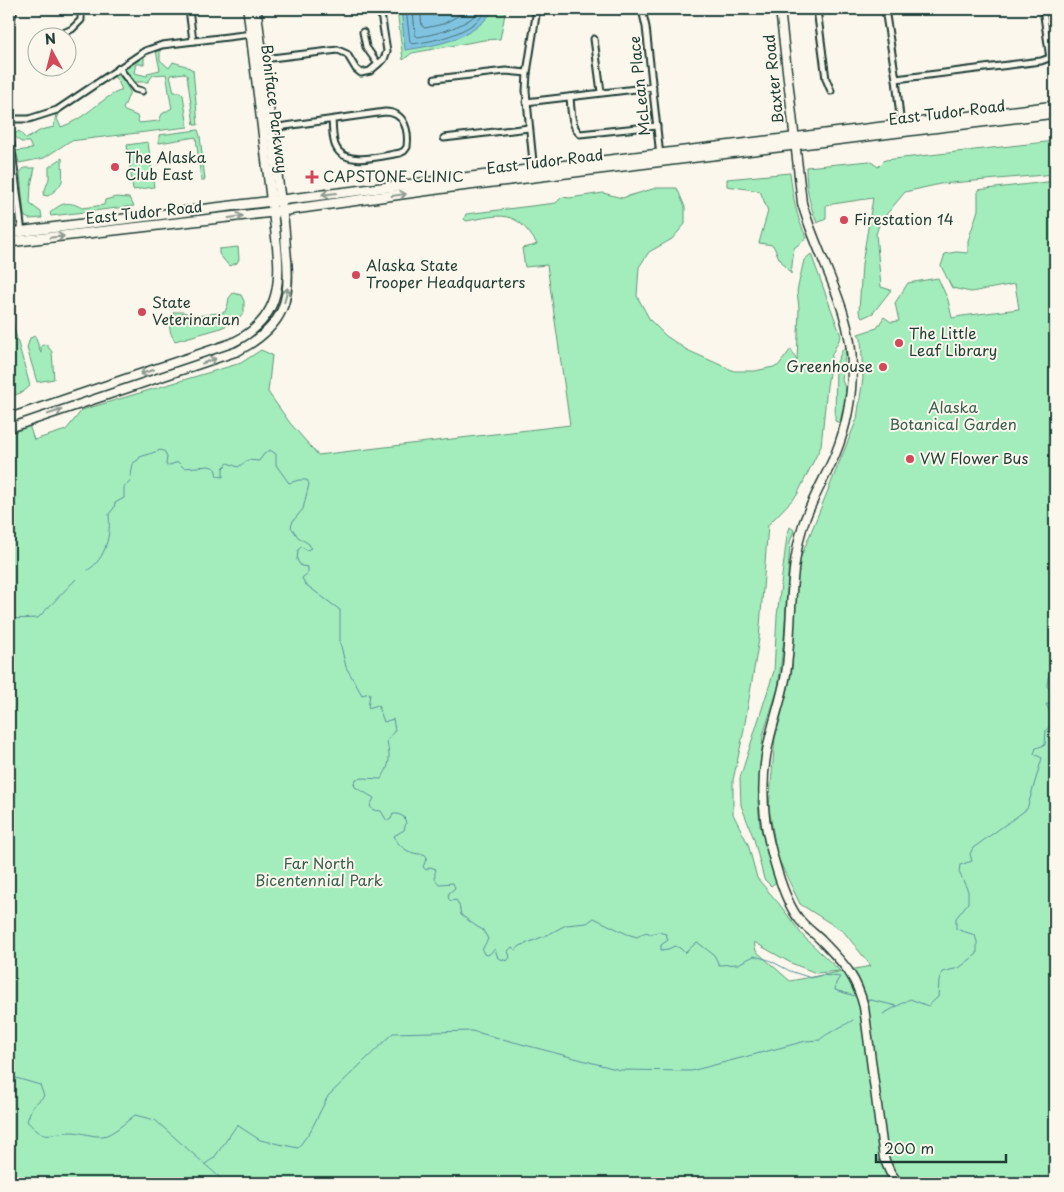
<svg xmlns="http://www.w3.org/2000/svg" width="1064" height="1192" viewBox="0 0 1064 1192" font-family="'Playpen Sans',sans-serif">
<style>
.green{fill:#a3edbc;stroke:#619578}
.water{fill:#80c3e1;stroke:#598d9c}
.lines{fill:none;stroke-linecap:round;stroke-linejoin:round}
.shore{stroke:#467379;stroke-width:1}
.stream{stroke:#598d9c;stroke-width:1}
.street-casing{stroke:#1f3d34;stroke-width:9}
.secondary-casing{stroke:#1f3d34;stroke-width:11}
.primary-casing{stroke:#1f3d34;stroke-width:12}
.street{stroke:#fbf7ec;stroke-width:5}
.secondary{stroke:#fbf7ec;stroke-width:8}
.primary{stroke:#fbf7ec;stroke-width:9}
.oneway{stroke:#8d9a90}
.poi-dot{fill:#d1495b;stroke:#fbf7ec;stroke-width:2}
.labels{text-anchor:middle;stroke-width:4;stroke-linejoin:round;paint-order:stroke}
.street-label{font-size:15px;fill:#1f3d34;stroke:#fbf7ec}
.poi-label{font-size:15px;fill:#1f3d34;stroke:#fbf7ec;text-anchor:start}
.park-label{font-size:15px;fill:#39604f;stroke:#fbf7ec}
</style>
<rect width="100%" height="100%" fill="#fbf7ec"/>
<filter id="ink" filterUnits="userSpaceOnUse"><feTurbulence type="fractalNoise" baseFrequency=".02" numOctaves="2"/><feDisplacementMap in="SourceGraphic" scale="10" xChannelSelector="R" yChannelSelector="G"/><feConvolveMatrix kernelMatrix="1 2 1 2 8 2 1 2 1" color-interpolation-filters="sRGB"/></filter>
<g filter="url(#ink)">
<g class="green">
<polygon points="397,9 506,9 500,39 484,40 412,53 403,60"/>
<path d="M160 50V60L169 68 173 62 186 66 193 70 198 125H194L187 75 184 73 170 75 174 92H180L183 95 188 127 70 141 44 158 19 163 16 151 32 149 29 142H21L13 135 19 131 26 139 41 130 54 127 56 113 60 112 57 119 61 127C86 119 100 98 122 90L118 81 113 75 119 72 130 92 123 109 125 111 137 116 139 123 159 121 162 114 172 108C170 102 168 82 166 74L153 75 148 82H135L125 70 127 63 139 56 144 57V64H136L134 73 147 76 148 73 160 70 156 51Z"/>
<polygon points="198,130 200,136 205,180 201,180 196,137 159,143 159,135"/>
<path d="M1055 141V174L940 184 905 192 880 222 876 234 881 287 891 290 873 313 862 318 859 312 862 264 873 198 826 205V219L817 223C809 204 806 187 806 167L870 161 878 167 885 160Z"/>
<polygon points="148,142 154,187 133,190 127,145"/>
<path d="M62 158C62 181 67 182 48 196L43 195 49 179V167Z"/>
<polygon points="24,168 35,168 31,185 30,204 41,212 42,218 29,219 24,216 20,173"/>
<path d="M790 173C793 196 796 218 807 238L794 248 791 274 779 258 773 245 759 243 768 211 760 191 727 186V179Z"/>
<path d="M1055 181V1183H9V433L29 425 34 440 66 430 82 410 241 363 261 350 272 355 268 392 290 423 318 455 570 425 547 265 525 267 522 248 532 246 537 244C515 208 501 215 466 221L464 219 466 214 556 203 562 197 570 198 603 193 622 198 656 188H677L685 207V224L672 239 649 252 639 267 637 296 650 320 666 336 687 350 734 371H755L778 366 791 349 797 361 799 308 797 291 804 260 811 254 841 336 832 354 827 386 821 446 797 495 768 525 759 639 743 735 733 780V814L748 844 757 878 780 905 803 936 840 971 816 973 791 963 754 942 756 951 790 981 871 966 844 932 800 904 777 856 769 808 775 738 788 689 792 670 798 564 857 419 863 378 861 338 858 334 877 328 884 317 891 322 899 321 895 303 908 283 938 278 948 300 952 318 962 316 1019 309 1015 284 971 292 952 288 941 266 945 254 956 252 968 253V241L978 210V190Z"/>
<path d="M116 197 129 198 134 206 51 216 50 213C61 203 68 200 82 208L104 205 105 200Z"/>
<polygon points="238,247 239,259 237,263 229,266 219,254 219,249"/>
<path d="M233 293 241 295 244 301V312L235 322 218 329 175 341C168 331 168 322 174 312H183L197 316 225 312 228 304 229 298Z"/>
<polygon points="9,310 30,386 23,392 9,397"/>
<polygon points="35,336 41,353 41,346 46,344 52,352 54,379 37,382 27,348 30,338"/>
<polygon points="846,348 842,380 846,391 840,423 835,421 836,364 843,349"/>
<polygon points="790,527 794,530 790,542 784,638 778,688 763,735 758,801 760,826 776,882 771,886 764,879 754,839 741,805 740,778 774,671 777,616 787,536"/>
</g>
<path class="water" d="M401 9H494C474 39 439 45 405 50Z"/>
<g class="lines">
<g class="shore">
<path d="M406 9 410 42 412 44C440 40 472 33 488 9"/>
<path d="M413 9 415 35 418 37C437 34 469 26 481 9"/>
<polyline points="420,9 422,26 425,28 443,24 471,9"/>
</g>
<g class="stream">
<path d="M88 570C106 559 111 534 109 514L114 508 115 503 124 498V487L130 482 133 463 138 460 140 457 161 450 165 452 167 457 166 464 167 466 178 462 184 468 209 466 215 468 217 476 223 477V468L228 463 238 467 248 460 259 461 264 454 270 450 276 454V465L289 483 299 480H307L309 484 303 509 293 521 291 527 298 537 309 544 311 548 307 550 301 547 298 550 297 560 301 566 308 567V573L302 578 305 584 340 610V642L346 667 362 695 370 693 368 708 378 705 384 722 393 719 395 730 387 741C390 758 391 764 381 779L363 778 356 779 354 783 355 787 374 798 370 806 373 810 381 811 387 821 391 819 393 814H398L404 817 406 823 404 830 394 836C399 848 411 855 424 854L427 857 423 867 426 870 430 867 436 869C434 876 434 879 439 884L453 883 455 888 449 893 448 898 451 901 456 900 459 905 461 915C469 920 474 926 483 930L488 939 482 950 484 954 488 955 495 949 498 958 507 961 510 957 508 951 512 947 516 950 520 946 547 935 566 925 587 923 594 918 627 934 637 937 646 932 651 934 658 932 666 934 668 940 661 945V950L668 949 675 946 680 948 685 953 697 942 714 955 719 965 738 964 754 956 769 960 790 971 811 978 822 975 840 977 836 983 835 990 858 997"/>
<polyline points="9,619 38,618 78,577"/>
<polyline points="1055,669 1051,670 1048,678 1047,686 1055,696"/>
<polyline points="1055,705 1046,704 1050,712 1055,720"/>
<polyline points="866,999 897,1006"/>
<polyline points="883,1014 910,999 928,1006 938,997 939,981 942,972 959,968 977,954 977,942 975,935 956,929 956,918 968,903 968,891 959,872 960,865 972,861 970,854 973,848 1027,809 1042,758 1034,754 1036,748 1045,745 1046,730 1055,723"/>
<path d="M9 1076 40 1085 44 1096 32 1107 27 1121C45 1142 49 1132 72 1132 82 1132 92 1137 103 1136 112 1135 127 1121 135 1115L155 1120 226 1183"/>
<path d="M205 1164 214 1158 237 1125 260 1140 298 1148 311 1130 328 1096 393 1033 472 1031 620 1070 691 1071 806 1041 820 1040C823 1035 846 1025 853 1020"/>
<polyline points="279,1183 284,1181 288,1183"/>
</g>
<defs>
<g id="street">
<polyline points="189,9 193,41"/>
<polyline points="640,9 643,14 646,27 660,156"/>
<polyline points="817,9 826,79 831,91"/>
<polyline points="885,9 896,79 901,127"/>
<polyline points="1043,9 1050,59"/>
<polyline points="9,27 14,9"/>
<polyline points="363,32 366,47 378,64"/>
<polyline points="61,34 72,29 81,20 81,9"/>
<polyline points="594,39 601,92"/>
<polyline points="263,59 338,50 347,54 356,69 361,73 370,71 378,64 384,59 387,51 381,14"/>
<polyline points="119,68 135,89 142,91"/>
<polyline points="435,79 506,71 527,73"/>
<polyline points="896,79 1041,61 1055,56"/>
<path d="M570 97C571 108 571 127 580 134L657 126"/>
<polyline points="526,102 653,87"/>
<polyline points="9,119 29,119 57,110 145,51 162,45 252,34"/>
<polyline points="9,126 22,233"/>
<path d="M271 128 385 112C405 112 409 131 407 147L404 151 400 153C382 156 345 167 336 147 332 140 333 128 332 120"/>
<polyline points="444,138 529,128"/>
<polyline points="534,172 526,91 527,73 537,9"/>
</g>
<g id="secondary">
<path d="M780 9 802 203C817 257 852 308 852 367 852 397 847 426 835 455 825 478 811 501 803 525 788 574 793 625 786 674 782 697 774 719 769 741 763 766 762 792 765 818 768 843 783 900 799 919 805 927 814 933 821 940 843 963 856 975 864 1007L884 1158 890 1172 898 1183"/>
<path d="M9 418 232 343C291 315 279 266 273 212"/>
<path d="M9 428 238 351C285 326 292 300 286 249 285 236 285 223 282 211"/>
</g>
<g id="primary">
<polyline points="248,9 272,205"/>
<polyline points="256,9 281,206"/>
<polyline points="9,233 1055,106"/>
<polyline points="9,242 273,212 452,187 1055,113"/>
</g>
</defs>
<use href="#street" class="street-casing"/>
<use href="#secondary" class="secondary-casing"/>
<use href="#primary" class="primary-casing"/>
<use href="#street" class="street"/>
<use href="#secondary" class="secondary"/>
<use href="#primary" class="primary"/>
</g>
<defs><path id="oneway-shaft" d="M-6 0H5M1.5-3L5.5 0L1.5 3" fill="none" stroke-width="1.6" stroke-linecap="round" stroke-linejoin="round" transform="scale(1.25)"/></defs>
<g class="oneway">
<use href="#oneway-shaft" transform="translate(329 194) rotate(173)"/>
<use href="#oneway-shaft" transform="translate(399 195) rotate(-8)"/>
<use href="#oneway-shaft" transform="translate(236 217) rotate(-7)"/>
<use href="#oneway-shaft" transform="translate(57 237) rotate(-6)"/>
<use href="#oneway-shaft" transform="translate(286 295) rotate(-77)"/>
<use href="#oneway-shaft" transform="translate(209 361) rotate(-19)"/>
<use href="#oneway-shaft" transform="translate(147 372) rotate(161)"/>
<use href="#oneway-shaft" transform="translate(55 412) rotate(-18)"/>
</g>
</g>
<g class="poi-dot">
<circle cx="115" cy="167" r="5"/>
<path d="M309.5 169.5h5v5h5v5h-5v5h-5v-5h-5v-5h5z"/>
<circle cx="844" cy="220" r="5"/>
<circle cx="356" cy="275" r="5"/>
<circle cx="142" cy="312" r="5"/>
<circle cx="899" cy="343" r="5"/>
<circle cx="883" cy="367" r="5"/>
<circle cx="910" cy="459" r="5"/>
</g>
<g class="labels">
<g class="street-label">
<text transform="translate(774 79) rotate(-96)" y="5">Baxter Road</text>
<text transform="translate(640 86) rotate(-96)" y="5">McLean Place</text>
<text transform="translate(274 109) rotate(83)" y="5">Boniface Parkway</text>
<text transform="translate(947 113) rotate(-7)" y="5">East Tudor Road</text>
<text transform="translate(545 162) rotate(-7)" y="5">East Tudor Road</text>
<text transform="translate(144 213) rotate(-6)" y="5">East Tudor Road</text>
</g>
<g class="poi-label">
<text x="125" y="163">The Alaska<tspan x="125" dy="17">Club East</tspan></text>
<text x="323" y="182">CAPSTONE CLINIC</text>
<text x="854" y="225">Firestation 14</text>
<text x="366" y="271">Alaska State<tspan x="366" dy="17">Trooper Headquarters</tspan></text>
<text x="152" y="308">State<tspan x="152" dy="17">Veterinarian</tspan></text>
<text x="909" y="339">The Little<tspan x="909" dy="17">Leaf Library</tspan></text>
<text x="873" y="372" text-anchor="end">Greenhouse</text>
<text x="920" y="464">VW Flower Bus</text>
</g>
<g class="park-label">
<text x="953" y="413">Alaska<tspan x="953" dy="17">Botanical Garden</tspan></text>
<text x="319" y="869">Far North<tspan x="319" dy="17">Bicentennial Park</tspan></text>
</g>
</g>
<rect width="1064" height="1192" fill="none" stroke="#fbf7ec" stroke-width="30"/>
<rect x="15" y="15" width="1034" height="1162" fill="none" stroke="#1f3d34" stroke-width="2" filter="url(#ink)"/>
<g transform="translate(52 52) rotate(353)"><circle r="24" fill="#fbf7ec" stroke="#a3ada2"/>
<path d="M0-4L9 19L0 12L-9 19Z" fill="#d1495b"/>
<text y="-8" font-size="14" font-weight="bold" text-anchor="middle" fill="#1f3d34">N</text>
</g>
<path d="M876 1154v8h130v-8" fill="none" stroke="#1f3d34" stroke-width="2.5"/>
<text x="884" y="1154" font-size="15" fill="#1f3d34" stroke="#fbf7ec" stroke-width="4" paint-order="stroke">200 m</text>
</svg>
